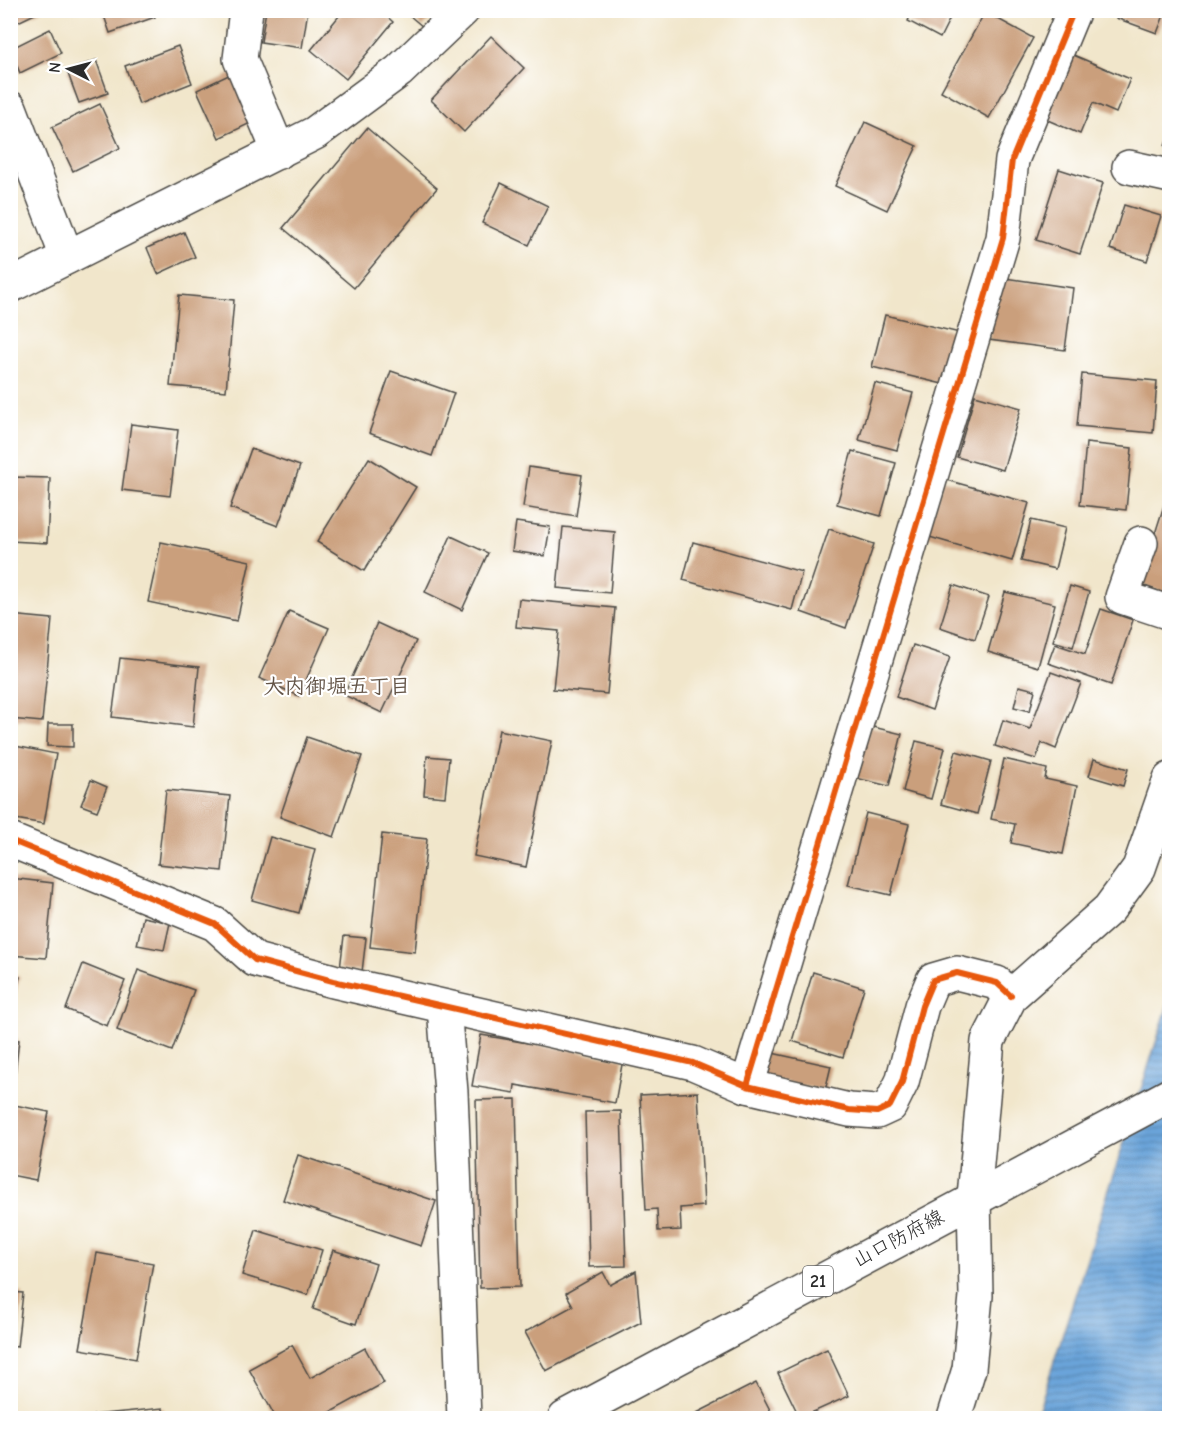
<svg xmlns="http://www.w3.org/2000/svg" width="1180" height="1429" viewBox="0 0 1180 1429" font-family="'Comic Neue','Klee One',sans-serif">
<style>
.water{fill:url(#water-rules);stroke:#4a6882;stroke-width:1.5}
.building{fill:#ca9f7b}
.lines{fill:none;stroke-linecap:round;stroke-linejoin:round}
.minor-casing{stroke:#494743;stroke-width:36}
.major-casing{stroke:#494743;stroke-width:36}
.minor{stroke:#fff;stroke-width:33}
.major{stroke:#fff;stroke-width:33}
.cycleway-casing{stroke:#fff;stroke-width:10}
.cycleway{stroke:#e8590c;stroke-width:6}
.labels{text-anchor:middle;stroke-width:4.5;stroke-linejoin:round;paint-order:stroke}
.shield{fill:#fff;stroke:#6b6b6b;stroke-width:1.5}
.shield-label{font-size:18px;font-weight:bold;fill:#2b2b2b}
.street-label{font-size:20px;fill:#2b2b2b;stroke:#fff}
.neighbourhood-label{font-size:21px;font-weight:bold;fill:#635447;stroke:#fff}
</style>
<defs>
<pattern id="water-rules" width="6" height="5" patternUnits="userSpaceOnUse" patternTransform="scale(1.5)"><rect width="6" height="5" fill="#6aa4da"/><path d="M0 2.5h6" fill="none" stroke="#5786b1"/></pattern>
</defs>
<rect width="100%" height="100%" fill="#fff"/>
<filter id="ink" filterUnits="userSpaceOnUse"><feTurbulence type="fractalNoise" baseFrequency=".0167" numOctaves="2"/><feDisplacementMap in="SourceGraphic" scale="12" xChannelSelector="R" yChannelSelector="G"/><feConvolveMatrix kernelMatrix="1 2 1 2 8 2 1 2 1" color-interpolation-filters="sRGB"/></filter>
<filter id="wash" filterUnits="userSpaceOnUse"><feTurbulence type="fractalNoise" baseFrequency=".008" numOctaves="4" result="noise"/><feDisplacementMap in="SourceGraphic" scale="24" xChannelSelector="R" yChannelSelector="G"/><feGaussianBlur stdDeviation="1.35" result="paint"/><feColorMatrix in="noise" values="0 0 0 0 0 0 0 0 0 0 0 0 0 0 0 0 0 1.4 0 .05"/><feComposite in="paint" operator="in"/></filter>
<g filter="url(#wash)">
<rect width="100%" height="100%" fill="#f1e6cb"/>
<polygon class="water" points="1169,1002 1169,1418 1036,1418"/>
<g id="blocks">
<g class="building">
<polygon points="10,10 43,10 14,24"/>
<polygon points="102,10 153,10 155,17 110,33"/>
<polygon points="266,10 308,10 302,48 261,42"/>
<polygon points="344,10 380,10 393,22 346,79 311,50"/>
<polygon points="403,10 437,10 423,27"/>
<polygon points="913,10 954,10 940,38 908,21"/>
<polygon points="1119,10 1166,10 1157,33 1116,18"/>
<polygon points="985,12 1033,38 989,118 941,91"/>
<polygon points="50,29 61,53 20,73 10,49"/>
<polygon points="491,36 524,68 464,132 431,100"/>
<polygon points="178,46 192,83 139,104 125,66"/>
<polygon points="1071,54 1130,79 1116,113 1093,103 1080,134 1043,118"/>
<polygon points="96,60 108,93 79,103 67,71"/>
<polygon points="235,72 257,120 219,138 197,90"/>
<polygon points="100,104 120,148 73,171 52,127"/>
<polygon points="865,122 917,146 887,210 835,186"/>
<polygon points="367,128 437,188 354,288 283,228"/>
<polygon points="1170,132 1170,148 1165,146"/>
<polygon points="1059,169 1103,183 1080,254 1036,240"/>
<polygon points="501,183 548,206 529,245 482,223"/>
<polygon points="1124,205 1161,216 1147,261 1110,249"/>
<polygon points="184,232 195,257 158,274 147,248"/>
<polygon points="998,277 1073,288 1065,350 989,340"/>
<polygon points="179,295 234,300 226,391 170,386"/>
<polygon points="885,315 964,334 951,386 872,367"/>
<polygon points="391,371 454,393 432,456 369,433"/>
<polygon points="1082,374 1157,381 1153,433 1077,426"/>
<polygon points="875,383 913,393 897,450 859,440"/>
<polygon points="975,395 1021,408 1003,470 957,457"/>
<polygon points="131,424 178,430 170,496 122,490"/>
<polygon points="1086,443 1132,448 1126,510 1080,505"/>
<polygon points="251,449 300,466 278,526 230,508"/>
<polygon points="852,451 896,463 881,516 837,504"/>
<polygon points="369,458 416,487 364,571 317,542"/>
<polygon points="529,467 582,475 576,516 523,507"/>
<polygon points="10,477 50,478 47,543 10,541"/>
<polygon points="943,479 1029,503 1012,561 926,536"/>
<polygon points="1167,496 1170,497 1170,595 1139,584"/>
<polygon points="1031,520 1065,528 1055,569 1021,561"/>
<polygon points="516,522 550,527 545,556 512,551"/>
<polygon points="563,527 615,532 610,593 557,588"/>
<polygon points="829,529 874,544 846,628 801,612"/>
<polygon points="451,536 488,553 462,610 425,592"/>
<polygon points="161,542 250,561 237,621 148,602"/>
<polygon points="693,542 802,572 792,610 683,580"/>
<polygon points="953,585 989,597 975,639 940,627"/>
<polygon points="1070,586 1089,592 1073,647 1053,641"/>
<polygon points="1005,592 1055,604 1038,667 988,652"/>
<polygon points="519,599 615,608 607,694 553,689 559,631 516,627"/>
<polygon points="1101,609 1133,620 1111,685 1048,663 1055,644 1085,654"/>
<polygon points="289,611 329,628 299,696 259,678"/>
<polygon points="10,615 52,619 42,722 10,719"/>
<polygon points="377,623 416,641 382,713 344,695"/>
<polygon points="913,645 950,657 932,710 896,697"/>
<polygon points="120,658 199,667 193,727 112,717"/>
<polygon points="1051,672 1081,683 1056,749 1042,743 1036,759 995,746 1003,720 1030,729"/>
<polygon points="1019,686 1035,690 1030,711 1014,707"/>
<polygon points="48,724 73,724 73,747 47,746"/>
<polygon points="869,726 902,734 889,786 856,778"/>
<polygon points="499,730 552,741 526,867 474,856"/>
<polygon points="307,737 362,756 334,837 280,817"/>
<polygon points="916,741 945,748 931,799 903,791"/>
<polygon points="10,745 56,754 44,824 10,818"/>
<polygon points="956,751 991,761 977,814 941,804"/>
<polygon points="427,756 449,758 445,797 424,795"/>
<polygon points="1004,759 1047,769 1045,779 1077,786 1063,854 1011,843 1015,824 991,819"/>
<polygon points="1094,759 1128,769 1123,786 1089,776"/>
<polygon points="91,780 107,787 97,811 81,805"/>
<polygon points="166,790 230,796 222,871 158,864"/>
<polygon points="866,813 909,824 891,895 848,885"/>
<polygon points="382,834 427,839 415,952 370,947"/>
<polygon points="270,837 315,849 299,913 252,900"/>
<polygon points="10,878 53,883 46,958 10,955"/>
<polygon points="143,917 170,923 164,950 137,945"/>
<polygon points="344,936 366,938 362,972 340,969"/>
<polygon points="83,964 125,981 107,1026 66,1009"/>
<polygon points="138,970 194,990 172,1051 117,1030"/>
<polygon points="813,972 864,988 843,1057 792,1041"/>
<polygon points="10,974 20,977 11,1011 10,1011"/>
<polygon points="481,1035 623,1059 615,1103 515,1085 514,1093 472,1086"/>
<polygon points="10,1039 19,1040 14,1083 10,1082"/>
<polygon points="763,1051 831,1066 825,1091 758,1076"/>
<polygon points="698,1092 704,1206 680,1208 681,1230 658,1231 657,1209 646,1210 640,1095"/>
<polygon points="516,1099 520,1287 480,1288 476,1100"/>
<polygon points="10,1104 49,1112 36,1180 10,1175"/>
<polygon points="621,1111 626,1266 589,1267 585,1112"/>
<polygon points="298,1155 436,1201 421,1246 283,1200"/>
<polygon points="256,1230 322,1250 308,1295 242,1275"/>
<polygon points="333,1250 376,1264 356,1324 313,1309"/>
<polygon points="97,1253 153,1263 136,1359 80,1349"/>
<polygon points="636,1271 641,1322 546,1371 525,1332 573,1306 566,1293 603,1272 610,1285"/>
<polygon points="10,1292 23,1293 17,1347 10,1346"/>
<polygon points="292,1345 310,1378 365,1348 384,1383 320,1418 276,1418 249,1369"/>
<polygon points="827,1349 849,1396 800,1418 778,1373"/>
<polygon points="756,1383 771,1412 758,1418 687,1418"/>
<polygon points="163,1408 164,1418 94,1418 94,1415"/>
</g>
</g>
</g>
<g filter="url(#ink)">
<use href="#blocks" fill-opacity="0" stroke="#494743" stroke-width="1.5"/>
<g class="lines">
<defs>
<g id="minor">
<polyline points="246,10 240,59 279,152"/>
<polyline points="10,108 67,257"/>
<polyline points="1129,167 1170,176"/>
<polyline points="10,286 315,133 399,71 463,10"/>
<polyline points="1141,543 1122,597 1170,613"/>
<polyline points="10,840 215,924 255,960 333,981 693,1063 747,1086 849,1110 877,1112 890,1106 902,1082 922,1006 933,980 957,973 997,983 1011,996"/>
<polyline points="444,1007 451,1092 464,1418"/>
<polyline points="747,1086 1003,238 1012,160 1074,10"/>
<polyline points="954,1418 969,1369 976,1296 974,1197 988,1041 1011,996 1109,909 1139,868 1170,779"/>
</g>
<polyline id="major" points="565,1418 1170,1095"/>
</defs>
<use href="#minor" class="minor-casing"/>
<use href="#major" class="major-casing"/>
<use href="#minor" class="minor"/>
<use href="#major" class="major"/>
<defs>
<g id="cycleway">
<polyline points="10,840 215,924 255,960 333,981 693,1063 747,1086 849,1110 877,1112 890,1106 902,1082 922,1006 933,980 957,973 997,983 1011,996"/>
<polyline points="747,1086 1003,238 1012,160 1074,10"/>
</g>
</defs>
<use href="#cycleway" class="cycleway-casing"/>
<use href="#cycleway" class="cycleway"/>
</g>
</g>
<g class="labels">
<rect class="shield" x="803" y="1266" width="30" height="30" rx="4.5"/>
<g class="shield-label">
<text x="818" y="1287">21</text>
</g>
<g class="street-label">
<text transform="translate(898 1238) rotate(-28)" y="7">山口防府線</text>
</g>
<g class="neighbourhood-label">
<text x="337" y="693">大内御堀五丁目</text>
</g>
</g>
<rect width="1180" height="1429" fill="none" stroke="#fff" stroke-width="36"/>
<g transform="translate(69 69) rotate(276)" stroke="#ffffff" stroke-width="4.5" paint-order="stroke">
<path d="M0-4.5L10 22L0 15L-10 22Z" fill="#2b2b2b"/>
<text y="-9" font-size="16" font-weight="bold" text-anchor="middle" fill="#2b2b2b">N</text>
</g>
</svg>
